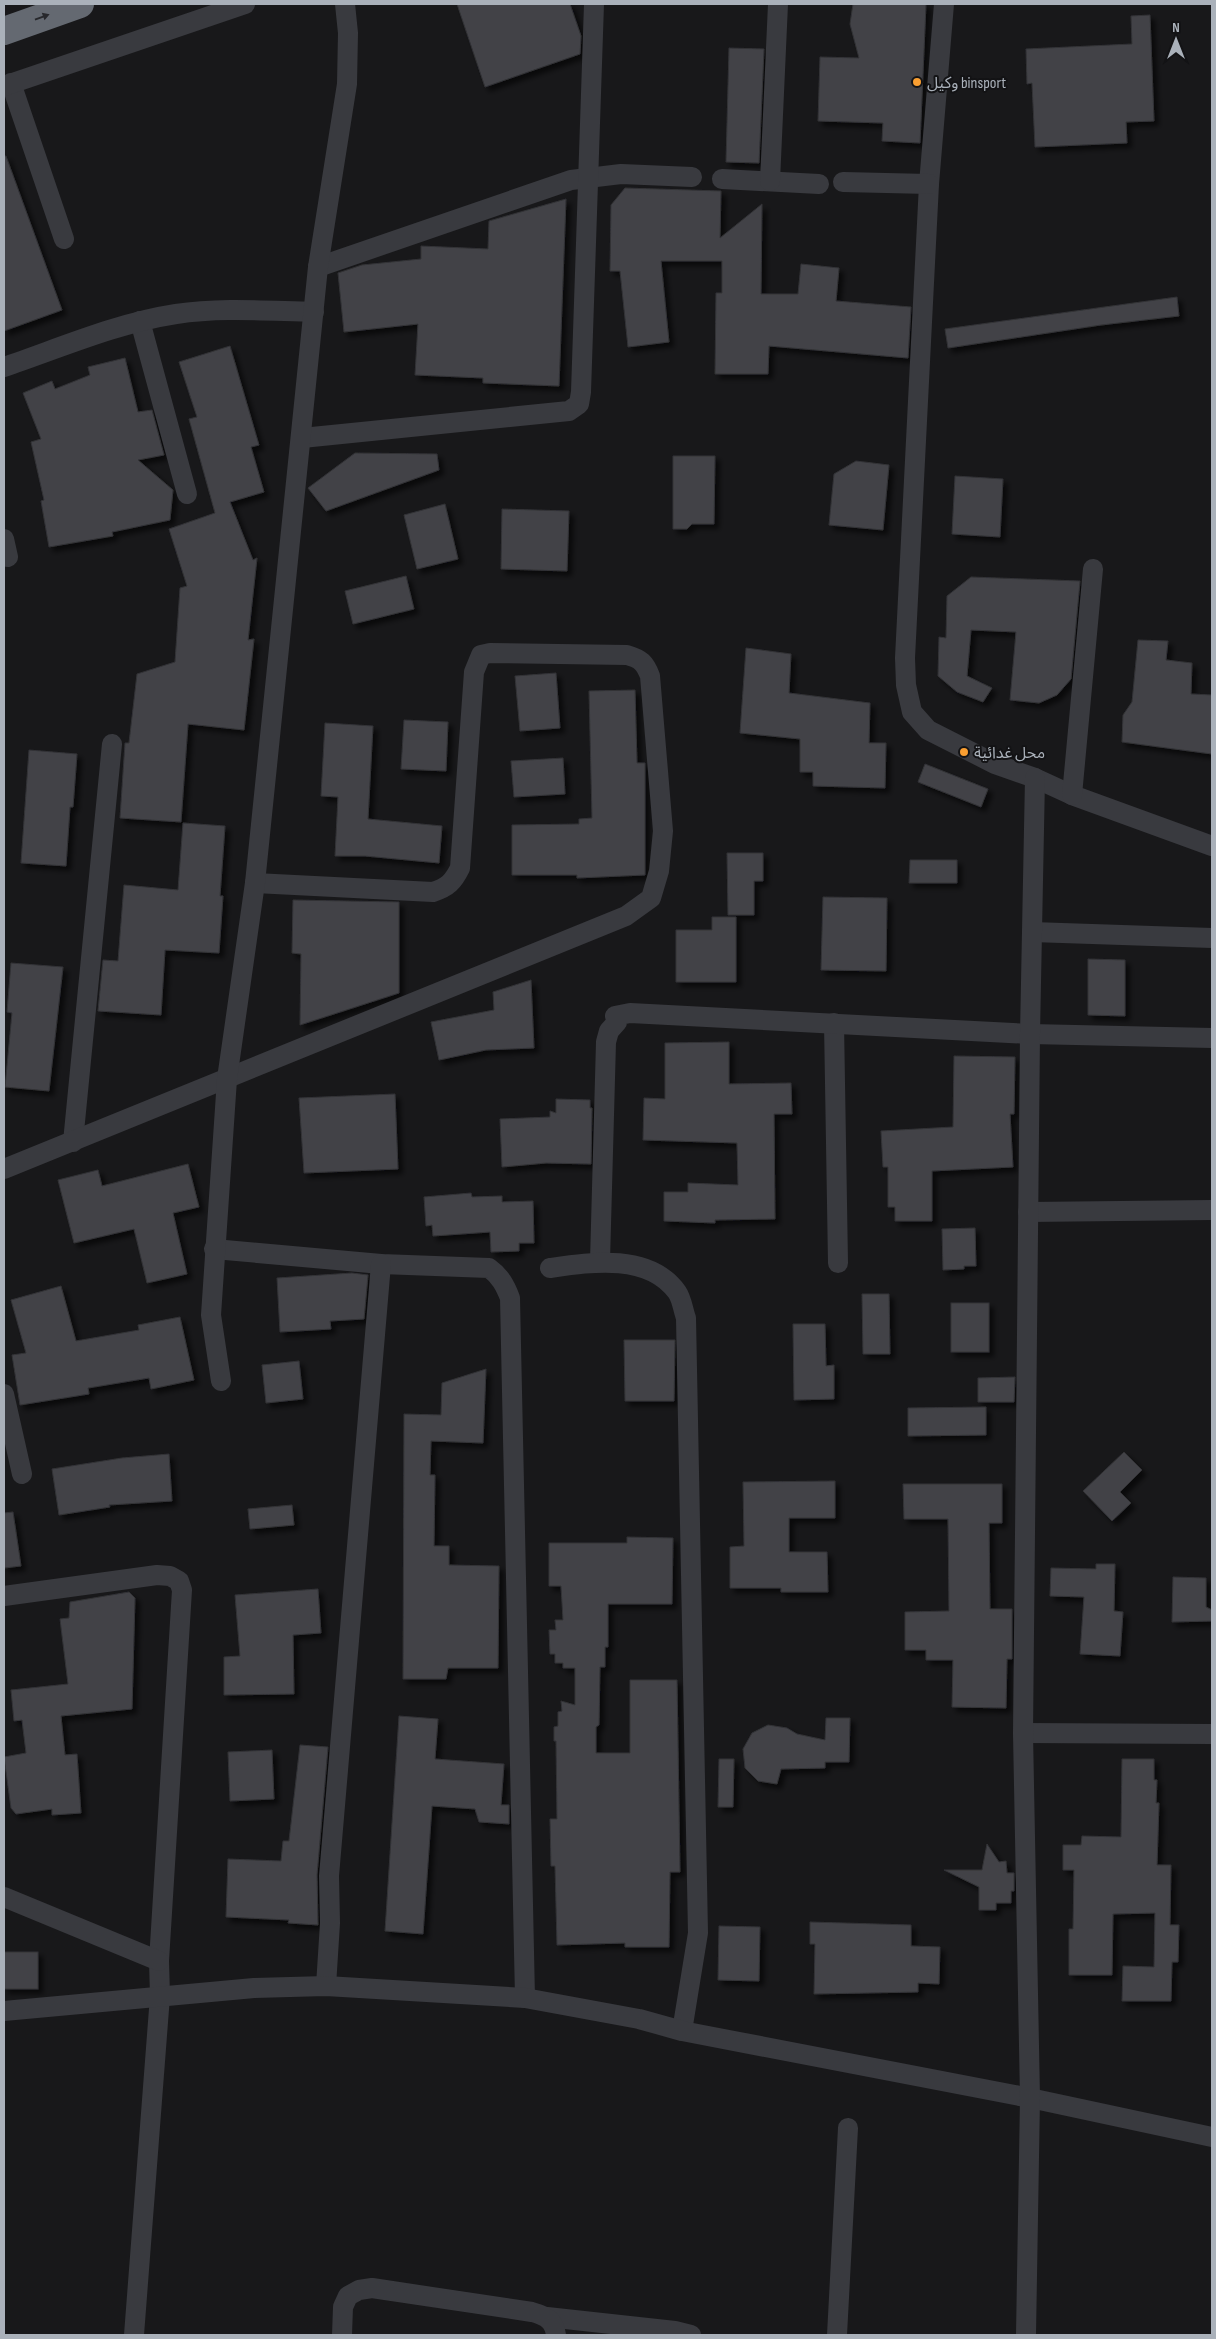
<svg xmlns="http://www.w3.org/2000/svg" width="1216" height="2339" viewBox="0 0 1216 2339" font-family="'Sofia Sans Condensed','Noto Sans Arabic',sans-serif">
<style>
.building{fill:#424347;stroke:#323236;filter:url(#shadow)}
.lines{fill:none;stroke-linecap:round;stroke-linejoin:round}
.minor{stroke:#393a3f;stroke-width:20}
.highway{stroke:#646971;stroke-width:28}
.oneway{fill:#27282c}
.poi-dot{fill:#f99e31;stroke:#131315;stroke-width:2}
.labels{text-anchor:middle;stroke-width:4;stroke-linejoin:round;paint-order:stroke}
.poi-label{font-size:16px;fill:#aab1ba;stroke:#131315;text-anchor:start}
</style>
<defs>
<filter id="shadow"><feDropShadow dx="4.5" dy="4.5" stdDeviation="2.5" flood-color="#0009"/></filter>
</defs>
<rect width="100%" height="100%" fill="#18181a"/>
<g class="building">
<polygon points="457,4 570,4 581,36 580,54 485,87"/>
<polygon points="853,4 926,4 920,143 882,141 883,123 818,121 820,57 859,58 850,24"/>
<polygon points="1150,15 1154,121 1126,122 1127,143 1035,147 1032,83 1027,84 1026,49 1132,44 1131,16"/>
<polygon points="729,48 764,49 759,163 726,162"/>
<polygon points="4,156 6,156 62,310 4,331"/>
<polygon points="625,188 721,191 720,238 762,204 761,294 798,294 801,264 839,268 836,301 911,307 908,358 769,346 768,374 715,374 716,293 722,293 722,261 661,261 669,342 628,347 620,271 610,271 611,205"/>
<polygon points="566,199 559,386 483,383 483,378 415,375 418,324 344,332 338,273 362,265 421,259 421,246 488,249 489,221"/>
<polygon points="1177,297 1179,316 1101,325 948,348 945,329"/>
<polygon points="230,346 259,445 251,447 264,492 230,502 253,560 257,558 248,640 254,639 244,730 188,724 181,822 120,818 125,743 129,743 137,674 175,662 180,588 187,586 169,529 215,513 189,419 197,417 179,362"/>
<polygon points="125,358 138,412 152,410 164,455 138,460 173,490 170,520 112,532 113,536 49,547 41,501 44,500 31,442 41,439 23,393 52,381 55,389 90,375 88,367"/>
<polygon points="355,453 437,454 439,470 326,511 308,488"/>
<polygon points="673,456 715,456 714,524 692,524 687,529 673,529"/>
<polygon points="856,461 889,465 883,530 829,525 834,474"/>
<polygon points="955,476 1003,479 1000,537 952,534"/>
<polygon points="445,504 458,559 417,569 404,515"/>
<polygon points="502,509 569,511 567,571 501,569"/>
<polygon points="406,576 414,609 353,624 345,591"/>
<polygon points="971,577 1080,581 1071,679 1057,695 1039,703 1010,700 1016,632 971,630 967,676 992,688 983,702 957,692 938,676 939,637 946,638 947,596"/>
<polygon points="1138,640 1168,641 1166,660 1192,663 1191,694 1212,695 1212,754 1122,742 1123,715 1132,702"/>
<polygon points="746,648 791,654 789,693 870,703 869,743 886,743 885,788 813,786 813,772 800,772 800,739 740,733"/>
<polygon points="556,673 560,728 520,731 515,676"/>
<polygon points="635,690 637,763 645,763 645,875 577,878 577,875 512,875 512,825 579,824 579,819 592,818 589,691"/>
<polygon points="404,720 448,722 446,771 401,769"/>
<polygon points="325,723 373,726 368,819 442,826 439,863 365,856 335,856 338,797 321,796"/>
<polygon points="29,750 77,754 73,807 70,807 66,866 21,863"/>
<polygon points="563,758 565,794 514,797 511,761"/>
<polygon points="925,764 988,789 981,807 918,782"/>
<polygon points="183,823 225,826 220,896 223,896 219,953 165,950 161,1015 98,1011 103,960 118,961 124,885 178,890"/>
<polygon points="727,853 763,853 763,881 754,881 754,915 728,915"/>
<polygon points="910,860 957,860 957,883 909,883"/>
<polygon points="823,897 887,898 886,971 821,970"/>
<polygon points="293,900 399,902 399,993 300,1025 301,954 292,953"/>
<polygon points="712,917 736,917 736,982 676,982 676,930 712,930"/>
<polygon points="1088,959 1125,960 1125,1016 1088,1015"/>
<polygon points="11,963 63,967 49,1091 5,1087 12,1013 7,1012"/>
<polygon points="531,980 534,1048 486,1050 439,1060 431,1022 494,1010 493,992"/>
<polygon points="729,1042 729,1084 791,1083 792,1114 774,1114 775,1219 715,1220 715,1223 664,1221 664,1192 688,1192 688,1183 738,1185 737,1143 643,1140 644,1098 665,1099 665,1043"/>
<polygon points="954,1056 1015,1057 1014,1114 1010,1114 1013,1167 932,1171 932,1221 895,1221 895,1207 888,1207 888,1167 883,1167 881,1131 953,1127"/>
<polygon points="395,1094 398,1169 304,1173 299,1098"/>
<polygon points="556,1099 590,1100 590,1108 592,1108 591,1164 546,1163 502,1167 500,1119 550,1117 550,1111 556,1113"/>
<polygon points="188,1164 199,1207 173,1213 187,1274 147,1283 134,1229 74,1243 58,1180 98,1170 102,1186"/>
<polygon points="471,1193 472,1197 502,1196 502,1202 533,1201 534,1243 519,1243 519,1251 491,1252 490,1232 433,1236 432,1225 426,1226 424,1197"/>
<polygon points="975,1228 976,1266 964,1266 964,1269 943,1270 942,1229"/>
<polygon points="352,1273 368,1275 364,1319 330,1321 331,1329 280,1332 277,1278"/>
<polygon points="61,1286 76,1341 139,1330 138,1325 180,1317 194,1380 151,1389 149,1378 88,1388 89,1394 20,1405 12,1355 26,1353 11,1300"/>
<polygon points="862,1294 889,1294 890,1354 863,1354"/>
<rect x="951" y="1303" width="38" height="49"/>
<polygon points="793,1324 825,1324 826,1366 834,1365 834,1399 794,1400"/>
<polygon points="624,1340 675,1340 674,1401 625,1401"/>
<polygon points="299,1361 303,1399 266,1403 262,1365"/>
<polygon points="486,1369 483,1443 431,1441 430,1475 435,1475 434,1546 449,1546 449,1565 499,1566 498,1668 448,1668 446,1679 403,1679 404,1414 441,1415 442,1383"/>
<polygon points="1015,1377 1014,1402 978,1402 978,1378"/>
<polygon points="986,1407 986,1435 908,1436 908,1408"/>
<polygon points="1124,1452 1142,1470 1120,1492 1131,1503 1112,1521 1083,1491"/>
<polygon points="169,1454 172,1501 109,1505 110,1507 59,1515 52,1469 122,1458"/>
<polygon points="835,1481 835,1518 789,1518 789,1552 827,1552 828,1592 781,1592 781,1588 730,1588 730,1547 744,1546 743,1482"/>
<polygon points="903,1484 1002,1484 1002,1523 989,1523 990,1609 1012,1609 1012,1659 1007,1659 1006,1708 952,1707 953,1660 926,1660 926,1650 905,1650 905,1612 949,1611 948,1519 904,1519"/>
<polygon points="292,1505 294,1525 250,1529 248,1509"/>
<polygon points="13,1512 21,1566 4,1568 4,1513"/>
<polygon points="627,1537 673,1538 672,1604 608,1604 608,1647 605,1647 605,1667 600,1667 599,1725 596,1727 596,1753 630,1753 630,1680 677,1680 680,1872 670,1872 669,1947 625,1947 625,1943 557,1945 555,1866 551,1866 550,1819 557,1819 556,1741 554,1741 554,1727 558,1726 558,1712 562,1711 561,1701 575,1705 575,1668 563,1668 563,1663 555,1663 555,1654 550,1654 549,1630 556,1630 555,1620 563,1620 561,1586 549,1586 549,1543 627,1543"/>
<polygon points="1096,1564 1115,1564 1114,1611 1123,1612 1120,1656 1080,1654 1084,1597 1050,1596 1051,1568 1096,1569"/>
<polygon points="1173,1577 1206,1578 1206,1607 1212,1610 1212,1621 1172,1622"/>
<polygon points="318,1589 321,1633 293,1635 294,1694 224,1695 224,1657 240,1656 235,1595"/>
<polygon points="129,1592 135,1598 132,1709 61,1716 65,1755 77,1754 81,1813 52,1815 52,1809 16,1814 11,1808 4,1757 26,1753 22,1720 14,1721 11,1690 68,1684 60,1619 69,1618 70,1602"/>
<polygon points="399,1716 438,1719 435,1759 504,1764 501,1805 509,1805 509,1824 479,1822 475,1809 432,1806 423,1934 385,1931"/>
<polygon points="826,1718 850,1718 849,1762 825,1762 825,1768 781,1769 777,1784 758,1781 745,1768 743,1749 752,1733 768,1725 787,1728 797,1734 825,1740"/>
<polygon points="300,1745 328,1747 317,1875 318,1925 288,1923 289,1920 226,1917 228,1859 281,1861 283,1841 289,1841"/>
<polygon points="272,1750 274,1799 230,1801 228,1752"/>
<polygon points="719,1759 734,1759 733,1807 718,1807"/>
<polygon points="1122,1759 1154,1759 1154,1780 1157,1780 1156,1803 1159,1803 1157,1865 1171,1865 1170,1925 1179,1925 1178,1962 1172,1962 1171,2001 1122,2001 1123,1966 1154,1967 1155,1913 1113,1914 1112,1975 1069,1975 1069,1929 1073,1929 1074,1870 1063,1870 1063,1845 1081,1845 1082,1836 1121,1837"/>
<polygon points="987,1844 999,1862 1006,1861 1007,1873 1014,1873 1014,1891 1011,1891 1011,1903 996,1903 996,1910 979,1910 979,1887 944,1870 982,1870"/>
<polygon points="810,1922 911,1925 911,1946 940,1947 939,1984 918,1983 918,1992 814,1994 815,1944 810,1944"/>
<polygon points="719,1926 760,1927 759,1981 718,1980"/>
<rect x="4" y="1952" width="34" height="37"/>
</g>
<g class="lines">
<g class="minor">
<polyline points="944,4 929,184 905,658 906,685 912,712 928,730 995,764 1035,778 1072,795 1212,846"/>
<polyline points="11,83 64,239"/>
<polyline points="4,86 245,4"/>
<polyline points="722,179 819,184"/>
<polyline points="770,181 778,4"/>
<polyline points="843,182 929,184"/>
<polyline points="318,267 571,180 621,174 692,177"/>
<polyline points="140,321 187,494"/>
<path d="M4 367C60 348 117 323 176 314 221 307 268 311 314 312"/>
<polyline points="302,438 569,411 579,404 581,392 594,4"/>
<polyline points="4,539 8,557"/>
<polyline points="1072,795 1093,569"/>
<polyline points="1032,932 1212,938"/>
<polyline points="834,1023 838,1263"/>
<polyline points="73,1142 112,744"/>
<path d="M4 1169 626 916 651 898 659 871 663 831 650 676C645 663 641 659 627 655L490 653 481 655 474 672 460 868C453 882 448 887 433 892L255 883"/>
<polyline points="1028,1212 1212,1210"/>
<path d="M214 1249 381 1264 489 1268C500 1276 505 1285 510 1298L525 1998"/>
<polyline points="600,1261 606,1042 609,1031 617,1022 615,1016 630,1013 1030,1034 1212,1038"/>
<path d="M550 1268C591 1262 649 1253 677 1292 682 1299 683 1310 686 1318L698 1933 682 2031"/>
<polyline points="221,1381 211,1315 227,1079 255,883 318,267 347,84 348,33 345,4"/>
<polyline points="4,1394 22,1474"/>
<polyline points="4,1596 157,1575 170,1576 179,1581 182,1590 159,1961 160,1996 134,2335"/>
<polyline points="1023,1733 1212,1734"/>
<polyline points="4,1897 159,1961"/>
<polyline points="326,1986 330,1923 329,1876 381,1264"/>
<polyline points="4,2011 254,1988 326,1986 525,1998 639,2019 682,2031 1030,2098 1212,2137"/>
<polyline points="547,2317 675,2331 691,2335"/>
<path d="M342 2335 343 2307 348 2296 359 2290 372 2288 532 2312C546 2316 554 2320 556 2335"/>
<polyline points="837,2335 848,2128"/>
<polyline points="1026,2335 1030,2098 1023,1733 1030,1034 1035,778"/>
</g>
<polyline class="highway" points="4,31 80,4"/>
</g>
<defs><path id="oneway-solid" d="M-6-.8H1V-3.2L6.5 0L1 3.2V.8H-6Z" transform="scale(1.25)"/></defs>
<use class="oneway" href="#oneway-solid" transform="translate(42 17) rotate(-20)"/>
<g class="poi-dot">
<circle cx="917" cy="82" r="5"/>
<circle cx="964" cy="752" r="5"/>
</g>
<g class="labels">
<g class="poi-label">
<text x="927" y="88">وكيل binsport</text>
<text x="974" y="758">محل غدائية</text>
</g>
</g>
<rect width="1216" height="2339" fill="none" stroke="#aab1ba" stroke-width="10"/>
<g transform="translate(1176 40)" stroke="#131315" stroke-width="4" paint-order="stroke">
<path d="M0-4L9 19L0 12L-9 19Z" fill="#aab1ba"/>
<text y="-8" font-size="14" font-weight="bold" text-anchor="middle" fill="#aab1ba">N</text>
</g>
</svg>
